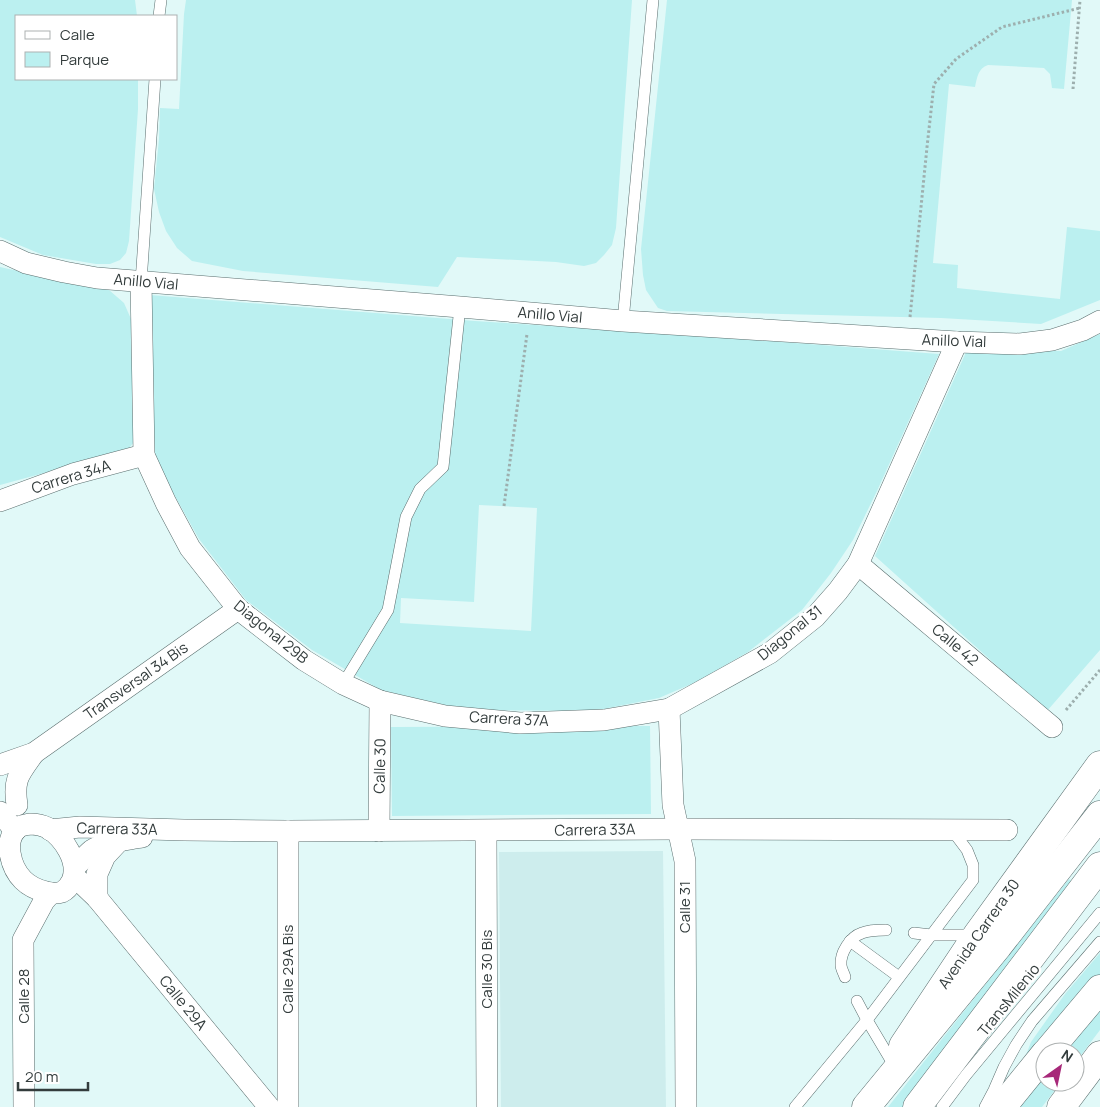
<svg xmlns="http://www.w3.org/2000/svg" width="1100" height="1107" viewBox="0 0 1100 1107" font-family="Manrope,sans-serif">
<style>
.built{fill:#cdeded}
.green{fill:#bbf0f0;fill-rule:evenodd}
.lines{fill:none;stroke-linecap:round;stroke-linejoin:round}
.lane-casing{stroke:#5a6e6e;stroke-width:12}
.street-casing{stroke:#5a6e6e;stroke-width:22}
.secondary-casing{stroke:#5a6e6e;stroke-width:29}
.highway-casing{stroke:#5a6e6e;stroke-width:29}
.path{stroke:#9dafae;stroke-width:3;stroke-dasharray:2.5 2.5;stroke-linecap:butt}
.lane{stroke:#fff;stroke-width:11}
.street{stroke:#fff;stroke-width:21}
.secondary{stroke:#fff;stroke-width:28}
.highway{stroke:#fff;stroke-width:28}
.labels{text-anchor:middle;stroke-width:5;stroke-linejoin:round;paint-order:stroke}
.street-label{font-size:15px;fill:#333c3c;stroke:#fff}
</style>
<rect width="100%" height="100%" fill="#e1f9f8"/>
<polygon class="built" points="663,851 666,1107 501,1107 499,852"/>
<g class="green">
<polygon points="0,0 135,0 137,16 16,16 16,79 138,79 138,109 129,241 126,253 120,260 110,264 96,264 43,255 0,237"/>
<polygon points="186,0 632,0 616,228 612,245 604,255 596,263 584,266 556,262 457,257 438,287 243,271 192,261 177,248 166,231 159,212 154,189 159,139 160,108 179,109 184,14"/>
<path d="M667 0H1072L1064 89 1052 88 1050 74 1044 68 988 65C978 68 977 78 975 87L949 84 933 263 958 265 957 288 1060 299 1067 227 1100 231V300L1041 324 941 318 667 311 658 308 646 290 643 275 641 249Z"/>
<polygon points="0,267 41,276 94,285 109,290 124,303 131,319 134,442 130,447 125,451 0,485"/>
<path d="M150 295 475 321 688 335 939 354 877 491 853 540 831 573 802 610 748 652 696 682 659 698 593 711 466 710 381 690 312 650 246 600 199 539 157 464 149 440ZM479 505 537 508 531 631 400 623 401 598 474 602Z"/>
<polygon points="1100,334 1100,650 1047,711 875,556 967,350 1061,351"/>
<polygon points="650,726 651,814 392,816 391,727"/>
<polygon points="1069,879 1075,884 910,1107 888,1107"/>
<polygon points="1100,953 1100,977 1022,1073 1026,1055 1031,1042 1065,994"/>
<polygon points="1100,1003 1100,1030 1075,1063 1075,1052 1059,1052"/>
<polygon points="1045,1069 1045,1082 1061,1082 1042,1107 1014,1107"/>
</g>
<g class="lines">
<defs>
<g id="lane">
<polyline points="159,16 161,0"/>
<polyline points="141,282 155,79"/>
<polyline points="623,321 653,0"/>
<polyline points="343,684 388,610 406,517 420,489 443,467 460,307"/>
<polyline points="914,933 931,935 976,935"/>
<polyline points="850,941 899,977"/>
<path d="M845 977C844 973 841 969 841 965 840 953 850 937 862 933 869 930 878 930 886 930"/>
<polyline points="857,1001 867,1020 892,1062"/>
<polyline points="795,1107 867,1020 973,880 973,865 967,850 952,830"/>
<polyline points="942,1107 966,1075 1100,913"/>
<polyline points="985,1107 994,1090 1004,1067 1016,1045 1032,1021 1100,942"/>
</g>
<g id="street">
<polyline points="0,251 26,263 64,272 97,278 460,307 623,321 957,342 1020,344 1052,340 1083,330 1100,321"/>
<polyline points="141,282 144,455 166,503 190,548 238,609 304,660 343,684 380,701 445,716 520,723 604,720 669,709 770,653 815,617 838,591 858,564 957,342"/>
<polyline points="0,501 73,474 144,455"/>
<polyline points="858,564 1052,727"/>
<polyline points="669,709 673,805 685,861 686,1107"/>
<polyline points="0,765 34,753 238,609"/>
<path d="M17 805C13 779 19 774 34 753"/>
<polyline points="0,812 15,831"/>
<path d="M30 824C37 824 42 825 48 828 64 838 80 862 72 881 70 885 66 890 62 892 57 894 51 893 46 892 38 890 29 886 23 880 11 868 2 839 19 827 22 825 26 825 30 824Z"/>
<polyline points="50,830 80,827 184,830 288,831 678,829 1007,830"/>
<polyline points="379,831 380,701"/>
<polyline points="486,831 487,1107"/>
<path d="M75 867C80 862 86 855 92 850 106 841 126 840 142 837"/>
<polyline points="74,876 97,898 269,1107"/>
<polyline points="97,898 97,874 105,856 119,841"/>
<polyline points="24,1107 23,940 44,901 51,893"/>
<polyline points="288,1107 288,831"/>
</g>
<polyline id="secondary" points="903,1046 977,935 1100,765"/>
<g id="highway">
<polyline points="1047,1052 1100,989"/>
<polyline points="866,1107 998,946 1100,815"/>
<polyline points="917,1107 1100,866"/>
<polyline points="1002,1107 1045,1054"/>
<polyline points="1061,1107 1100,1055"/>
</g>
</defs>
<use href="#lane" class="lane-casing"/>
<use href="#street" class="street-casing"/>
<use href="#secondary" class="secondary-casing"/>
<use href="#highway" class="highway-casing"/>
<g class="path">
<polyline points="1073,89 1080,0"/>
<polyline points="910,317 927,147 934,84 956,59 1002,27 1080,8"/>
<polyline points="504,506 527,334"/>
<polyline points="1066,710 1100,670"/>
</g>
<use href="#lane" class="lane"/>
<use href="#street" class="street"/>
<use href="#secondary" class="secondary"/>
<use href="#highway" class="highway"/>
</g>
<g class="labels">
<g class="street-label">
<text transform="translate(146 282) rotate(5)" y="5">Anillo Vial</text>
<text transform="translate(550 315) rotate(5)" y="5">Anillo Vial</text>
<text transform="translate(954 341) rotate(2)" y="5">Anillo Vial</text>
<text transform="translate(71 477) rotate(-17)" y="5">Carrera 34A</text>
<text transform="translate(271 632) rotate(39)" y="5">Diagonal 29B</text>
<text transform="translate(790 633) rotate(-39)" y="5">Diagonal 31</text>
<text transform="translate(955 645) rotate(40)" y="5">Calle 42</text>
<text transform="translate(136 681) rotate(-35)" y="5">Transversal 34 Bis</text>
<text transform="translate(509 719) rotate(3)" y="5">Carrera 37A</text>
<text transform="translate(380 766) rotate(-89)" y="5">Calle 30</text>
<text transform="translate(117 829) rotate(1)" y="5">Carrera 33A</text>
<text transform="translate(595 830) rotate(-1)" y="5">Carrera 33A</text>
<text transform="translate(685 907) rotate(-90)" y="5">Calle 31</text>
<text transform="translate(979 934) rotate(-55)" y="5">Avenida Carrera 30</text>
<text transform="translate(288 969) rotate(-90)" y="5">Calle 29A Bis</text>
<text transform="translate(487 969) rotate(-90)" y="5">Calle 30 Bis</text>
<text transform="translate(24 996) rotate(-90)" y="5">Calle 28</text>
<text transform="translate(1009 1000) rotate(-51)" y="5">TransMilenio</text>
<text transform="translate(183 1003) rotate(51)" y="5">Calle 29A</text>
</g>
</g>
<rect x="15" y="15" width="162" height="65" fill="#ffffff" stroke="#adb1b1"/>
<rect x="25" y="31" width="25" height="8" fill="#ffffff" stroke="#adb1b1"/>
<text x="60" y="40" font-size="15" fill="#333c3c">Calle</text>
<rect x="25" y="52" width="25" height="15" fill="#bbf0f0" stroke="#adb1b1"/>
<text x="60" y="65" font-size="15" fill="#333c3c">Parque</text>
<g transform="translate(1060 1067) rotate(33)"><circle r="24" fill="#ffffff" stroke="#adb1b1"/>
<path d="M0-4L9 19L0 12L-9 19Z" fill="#a72879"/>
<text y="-8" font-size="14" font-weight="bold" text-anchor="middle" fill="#333c3c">N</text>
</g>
<path d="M18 1082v8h70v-8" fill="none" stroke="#333c3c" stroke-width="2.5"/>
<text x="25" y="1082" font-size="15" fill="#333c3c" stroke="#ffffff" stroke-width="4" paint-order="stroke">20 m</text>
</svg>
